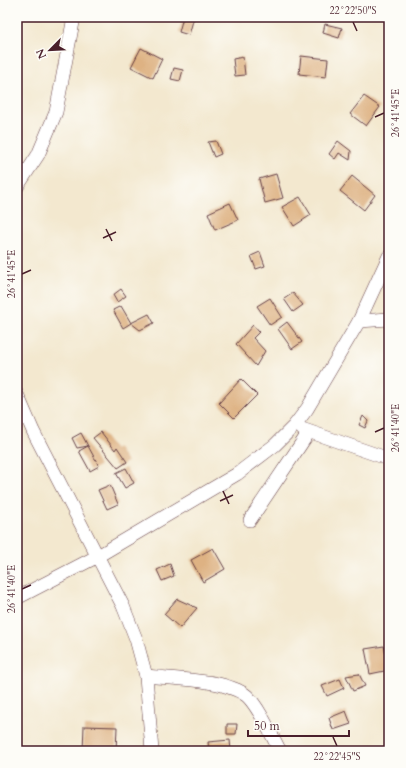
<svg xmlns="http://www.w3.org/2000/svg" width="406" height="768" viewBox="0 0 406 768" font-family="Cardo,serif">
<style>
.building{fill:#deb283}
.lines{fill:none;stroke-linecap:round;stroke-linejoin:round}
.minor-casing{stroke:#633d44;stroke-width:14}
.minor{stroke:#fff;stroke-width:13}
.ticks{fill:none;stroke:#4a1f2b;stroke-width:1.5}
.neatline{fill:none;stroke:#4a1f2b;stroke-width:1.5}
.ticks-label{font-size:10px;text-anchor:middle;fill:#4a1f2b}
</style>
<rect width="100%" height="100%" fill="#fdfcf7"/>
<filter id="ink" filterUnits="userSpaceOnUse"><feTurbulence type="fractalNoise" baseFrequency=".025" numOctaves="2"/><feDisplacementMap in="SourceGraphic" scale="8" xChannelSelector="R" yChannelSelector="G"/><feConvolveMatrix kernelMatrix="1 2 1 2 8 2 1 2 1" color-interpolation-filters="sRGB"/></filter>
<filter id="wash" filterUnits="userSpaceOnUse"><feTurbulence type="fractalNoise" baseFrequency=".012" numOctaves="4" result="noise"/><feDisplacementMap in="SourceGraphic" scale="16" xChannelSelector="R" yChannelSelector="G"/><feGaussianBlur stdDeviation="0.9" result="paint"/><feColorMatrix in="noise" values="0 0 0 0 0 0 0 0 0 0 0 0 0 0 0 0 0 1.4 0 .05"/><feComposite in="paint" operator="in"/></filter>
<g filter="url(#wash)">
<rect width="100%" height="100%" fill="#f3e8cf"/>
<g id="blocks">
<g class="building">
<polygon points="183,17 194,17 189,35 179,32"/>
<polygon points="325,24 342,28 339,38 323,33"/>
<polygon points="141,48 162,59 153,78 131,67"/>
<polygon points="301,56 328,59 326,77 299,74"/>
<polygon points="243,57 245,75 235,76 233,59"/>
<polygon points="174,68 183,70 180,81 171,79"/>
<polygon points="364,96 380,107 366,126 350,114"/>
<polygon points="216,141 221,154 214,157 208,142"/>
<polygon points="338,141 351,151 350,160 339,153 335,159 329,154"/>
<polygon points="276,174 283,198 265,203 259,179"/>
<polygon points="352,176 375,195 364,210 340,191"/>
<polygon points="300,197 311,215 294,226 282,207"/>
<polygon points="230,203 238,220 215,230 208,213"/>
<polygon points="260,252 265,266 256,269 251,256"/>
<polygon points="121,289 126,296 117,302 113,295"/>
<polygon points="293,293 303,305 293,312 284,299"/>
<polygon points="270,298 282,317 270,325 257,306"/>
<polygon points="121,306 131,323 123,328 113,310"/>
<polygon points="149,314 154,323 140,330 131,323"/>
<polygon points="287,322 302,342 292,349 278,329"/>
<polygon points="253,325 259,332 253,338 265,351 256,366 236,344"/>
<polygon points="241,379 257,395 234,418 219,403"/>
<polygon points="363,416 368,421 365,428 359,425"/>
<polygon points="101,432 115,450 117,447 127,462 118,468 93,438"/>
<polygon points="81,433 88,446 77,448 72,438"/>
<polygon points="88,446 99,466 90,471 79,451"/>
<polygon points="126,468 134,483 125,488 116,473"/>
<polygon points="110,485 118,504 107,509 98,490"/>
<polygon points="213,548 225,569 203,582 191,560"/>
<polygon points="170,564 174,576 162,581 157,570"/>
<polygon points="177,599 197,608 180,628 164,614"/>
<polygon points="384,646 389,670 370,674 365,649"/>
<polygon points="359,674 365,686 353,691 346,676"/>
<polygon points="340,679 344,688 327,696 322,686"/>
<polygon points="346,711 351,724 333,730 329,718"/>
<polygon points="227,724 237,724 236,734 227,734"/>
<polygon points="84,726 117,727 116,751 83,751"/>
<polygon points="230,740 231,751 209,751 208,742"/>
</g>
</g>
</g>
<g filter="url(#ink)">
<use href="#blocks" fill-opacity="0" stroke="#633d44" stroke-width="1"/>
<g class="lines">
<defs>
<g id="minor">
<polyline points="17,187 38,155 56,112 74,17"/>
<polyline points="359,321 389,319"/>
<polyline points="17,394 33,431 123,606 136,639 146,676 152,751"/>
<polyline points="302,429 389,459"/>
<polyline points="250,520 309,432"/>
<polyline points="17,598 98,556 237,474 275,445 294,426 307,409 359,321 389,256"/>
<path d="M146 676C173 679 226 679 247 696 259 707 272 736 280 751"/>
</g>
</defs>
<use href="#minor" class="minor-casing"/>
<use href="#minor" class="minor"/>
</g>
</g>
<path class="ticks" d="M353 22 357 31M375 117 384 113M106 229 112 241M103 238 116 232M22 274 31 270M375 432 384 428M223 491 229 504M220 501 233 495M22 589 31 585M333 737 337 746"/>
<rect width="406" height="768" fill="none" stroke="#fdfcf7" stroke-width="44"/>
<g transform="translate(50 50) rotate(246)" stroke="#fdfcf7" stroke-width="3" paint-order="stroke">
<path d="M0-3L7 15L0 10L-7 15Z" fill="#4a1f2b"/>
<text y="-6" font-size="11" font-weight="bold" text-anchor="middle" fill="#4a1f2b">N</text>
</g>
<path d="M248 730v6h101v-6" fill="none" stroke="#4a1f2b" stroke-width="2"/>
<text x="254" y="730" font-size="12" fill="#4a1f2b" stroke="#fdfcf7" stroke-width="3" paint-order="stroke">50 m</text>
<rect x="22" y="22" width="362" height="724" class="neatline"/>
<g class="ticks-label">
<text x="353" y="14">22°22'50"S</text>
<text transform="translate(395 113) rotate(-90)" y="4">26°41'45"E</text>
<text transform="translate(11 274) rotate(-90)" y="4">26°41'45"E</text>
<text transform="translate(395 428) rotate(-90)" y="4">26°41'40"E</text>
<text transform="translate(11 589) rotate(-90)" y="4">26°41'40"E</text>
<text x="337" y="760">22°22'45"S</text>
</g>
</svg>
